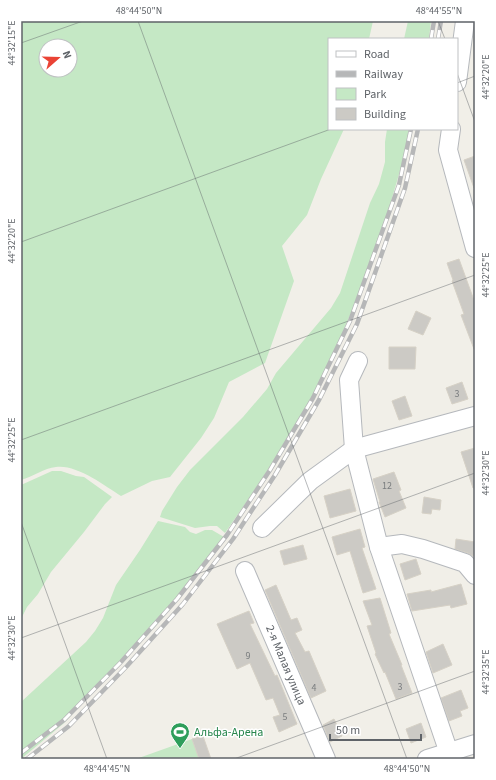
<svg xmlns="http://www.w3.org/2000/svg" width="496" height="780" viewBox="0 0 496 780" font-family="'Source Sans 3',sans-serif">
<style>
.green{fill:#c5e8c5;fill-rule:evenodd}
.building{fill:#cccac5;stroke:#d6d1c6}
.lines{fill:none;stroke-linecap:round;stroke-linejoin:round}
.minor-casing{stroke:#b5b8bc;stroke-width:20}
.minor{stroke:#fff;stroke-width:18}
.rail-casing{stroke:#b6b7b8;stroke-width:4.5}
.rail{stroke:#fff;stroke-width:3;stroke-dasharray:9;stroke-linecap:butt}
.ticks{fill:none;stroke:#5f6368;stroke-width:1;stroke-opacity:0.45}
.labels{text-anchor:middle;stroke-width:3;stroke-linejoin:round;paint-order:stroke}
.number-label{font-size:10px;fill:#7a7d7f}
.street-label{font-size:12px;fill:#5f6368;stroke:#fff}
.leisure-label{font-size:12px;fill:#27864d;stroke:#fff;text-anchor:start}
.neatline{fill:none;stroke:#5f6368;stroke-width:1.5}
.ticks-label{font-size:10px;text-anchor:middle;fill:#5f6368}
</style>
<rect width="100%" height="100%" fill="#f1efe8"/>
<g class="green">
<path d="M21 21H373L369 39H329V129H344L321 179 307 215 282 246 294 281 265 363 229 382 214 418 201 438 170 477 152 481 121 496C104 485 76 464 56 467 44 468 33 477 21 480ZM46 46H70V70H46Z"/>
<polygon points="408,21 431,21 429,39 404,39"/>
<path d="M387 129H411L408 143C400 171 392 199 383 227 368 273 350 318 329 362 301 423 263 478 225 533L217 526H210L195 528 160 517 162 511 177 487 190 470 243 417 267 389 276 373 331 308 340 293 370 203 379 184 385 162V142Z"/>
<polygon points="52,471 61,471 76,476 84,477 112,497 105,504 84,532 51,572 38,594 27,607 21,619 21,485"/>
<polygon points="158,521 185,527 190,532 196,534 205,530 212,530 224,537 196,577 160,621 135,649 63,724 21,759 21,702 86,642 95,631 103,618 116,585 140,550"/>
<polygon points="192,739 199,759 136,759"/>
</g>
<g class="building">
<polygon points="475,156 475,188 474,188 464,160"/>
<polygon points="459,259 475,303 475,349 474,349 461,315 464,314 452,281 453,280 447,263"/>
<polygon points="416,311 431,318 423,335 408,329"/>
<polygon points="389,347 416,347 415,369 389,369"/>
<polygon points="462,382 468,399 452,404 446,388"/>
<polygon points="405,396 412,416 399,420 392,401"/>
<polygon points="475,448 475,488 473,488 461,452"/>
<polygon points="394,472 401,490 399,491 406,508 385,517 379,502 380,502 373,479"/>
<polygon points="350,489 356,511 330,518 324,496"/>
<polygon points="424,497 441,500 440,510 432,509 431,514 422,513"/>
<polygon points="360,529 365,547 362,548 376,589 363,593 350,551 337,555 332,537"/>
<polygon points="456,539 475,542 473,556 468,553 455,549"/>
<polygon points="303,545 307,559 284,565 280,551"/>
<polygon points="416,559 421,574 405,580 400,564"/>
<polygon points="461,584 467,604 451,608 450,605 412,611 407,594 431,590 431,592"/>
<polygon points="276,585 291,620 297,618 302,630 295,633 305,652 309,651 326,691 311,698 265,590"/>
<polygon points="380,598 391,633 389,634 402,665 401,665 412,693 396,699 385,672 384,673 375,654 376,653 367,626 372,625 363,601"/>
<polygon points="249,611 254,623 250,624 275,676 277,675 297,724 279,732 273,717 280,715 273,698 266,700 250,663 237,669 217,624"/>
<polygon points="443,644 452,665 433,673 426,652"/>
<polygon points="461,690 468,708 460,711 462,716 449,721 441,698"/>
<polygon points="334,719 342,736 330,742 323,725"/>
<polygon points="421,723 426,737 411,743 406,729"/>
<polygon points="203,736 211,759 199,759 192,739"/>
</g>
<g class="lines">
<defs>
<g id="minor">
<polyline points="457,82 465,21"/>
<polyline points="451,129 448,150 475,248"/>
<polyline points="358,361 349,380 354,449 379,547 451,759"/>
<polyline points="262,528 310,481 354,449 475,416"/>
<polyline points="379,547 402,544 423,549 465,563 475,575"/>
<polyline points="245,571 326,759"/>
<polyline points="427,759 475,744"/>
</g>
</defs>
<use href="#minor" class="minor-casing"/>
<use href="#minor" class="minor"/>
<defs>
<g id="rail">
<polyline points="431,39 434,21"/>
<polyline points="438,39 441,21"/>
<polyline points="21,753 64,720 121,662 177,599 227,535 270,470 313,398 350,321 399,185 411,129"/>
<polyline points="27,759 69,726 127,666 183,604 233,539 275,475 319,400 357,324 405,188 418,129"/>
</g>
</defs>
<use href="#rail" class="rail-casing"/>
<use href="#rail" class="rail"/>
</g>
<path class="ticks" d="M138 21 407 759M438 21 445 39M21 43 83 21M457 73 475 122M457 83 475 76M21 242 331 129M21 440 475 275M21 522 107 759M21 638 475 473M234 759 475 671"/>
<defs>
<symbol id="stadium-pin" viewBox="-11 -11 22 30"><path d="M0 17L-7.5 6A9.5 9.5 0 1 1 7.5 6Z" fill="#2e9e5b" stroke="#fff"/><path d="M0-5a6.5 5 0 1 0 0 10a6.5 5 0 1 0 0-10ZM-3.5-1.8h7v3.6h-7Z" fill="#fff"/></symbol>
</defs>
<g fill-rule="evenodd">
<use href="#stadium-pin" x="169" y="721" width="22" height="30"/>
</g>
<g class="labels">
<g class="number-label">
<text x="457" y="397">3</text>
<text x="387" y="489">12</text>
<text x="248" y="659">9</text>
<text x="400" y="690">3</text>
<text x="314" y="691">4</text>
<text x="285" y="720">5</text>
</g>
<g class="street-label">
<text transform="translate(286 665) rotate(67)" y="4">2-я Малая улица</text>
</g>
<g class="leisure-label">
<text x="194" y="736">Альфа-Арена</text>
</g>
</g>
<rect width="496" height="780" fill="none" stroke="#ffffff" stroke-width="44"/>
<rect x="328" y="38" width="130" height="92" fill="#ffffff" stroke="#bfc1c3"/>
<rect x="336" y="51" width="20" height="6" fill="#ffffff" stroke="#bfc1c3"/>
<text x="364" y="58" font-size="12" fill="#5f6368">Road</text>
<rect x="336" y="71" width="20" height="6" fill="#b6b7b8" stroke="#bfc1c3"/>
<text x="364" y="78" font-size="12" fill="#5f6368">Railway</text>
<rect x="336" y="88" width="20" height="12" fill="#c5e8c5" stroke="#bfc1c3"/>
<text x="364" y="98" font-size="12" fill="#5f6368">Park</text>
<rect x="336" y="108" width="20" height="12" fill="#cccac5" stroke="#bfc1c3"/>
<text x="364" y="118" font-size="12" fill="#5f6368">Building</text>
<g transform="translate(58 58) rotate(70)"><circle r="19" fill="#ffffff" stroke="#bfc1c3"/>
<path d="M0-3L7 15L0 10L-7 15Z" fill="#ea4335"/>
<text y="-6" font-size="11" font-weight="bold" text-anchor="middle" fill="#5f6368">N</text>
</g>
<path d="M330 734v6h91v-6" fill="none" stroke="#5f6368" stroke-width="2"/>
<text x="336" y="734" font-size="12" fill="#5f6368" stroke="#ffffff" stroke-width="3" paint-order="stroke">50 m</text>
<rect x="22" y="22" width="452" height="736" class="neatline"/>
<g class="ticks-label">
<text x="139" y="14">48°44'50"N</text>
<text x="439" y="14">48°44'55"N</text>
<text transform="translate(11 43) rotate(-90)" y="4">44°32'15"E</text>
<text transform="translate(485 77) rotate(-90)" y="4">44°32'20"E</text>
<text transform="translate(11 241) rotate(-90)" y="4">44°32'20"E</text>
<text transform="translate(485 275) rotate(-90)" y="4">44°32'25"E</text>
<text transform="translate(11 440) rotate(-90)" y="4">44°32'25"E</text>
<text transform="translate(485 473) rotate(-90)" y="4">44°32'30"E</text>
<text transform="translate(11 638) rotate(-90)" y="4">44°32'30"E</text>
<text transform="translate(485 672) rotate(-90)" y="4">44°32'35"E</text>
<text x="107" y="772">48°44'45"N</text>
<text x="407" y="772">48°44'50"N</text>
</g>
</svg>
